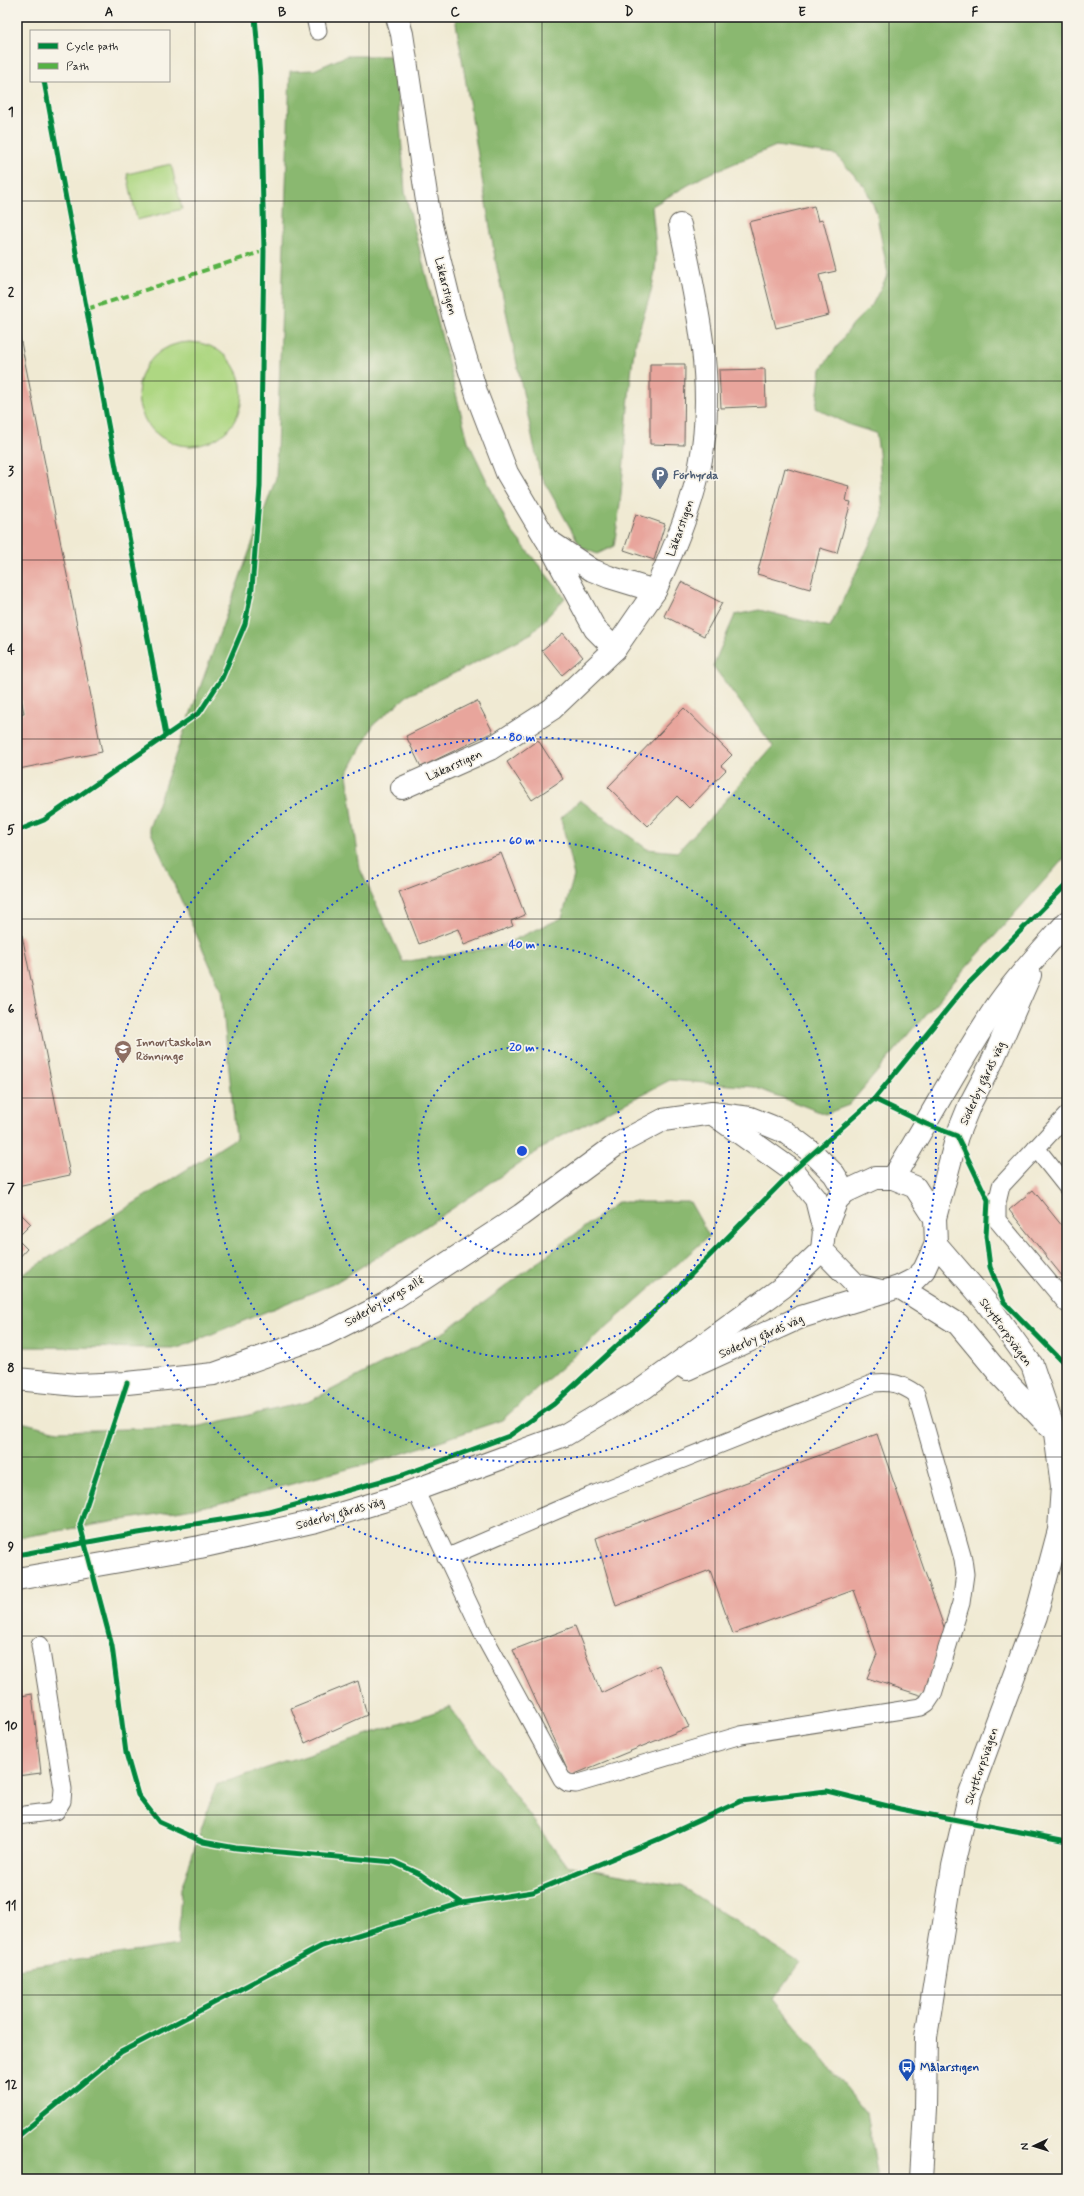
<svg xmlns="http://www.w3.org/2000/svg" width="1084" height="2196" viewBox="0 0 1084 2196" font-family="Mynerve,sans-serif">
<style>
.green{fill:#aed782;stroke:#657a4f}
.forest{fill:#8ab870;stroke:#536a46}
.building{fill:#e8a59c}
.lines{fill:none;stroke-linecap:round;stroke-linejoin:round}
.service-casing{stroke:#66645c;stroke-width:19}
.minor-casing{stroke:#66645c;stroke-width:24}
.tertiary-casing{stroke:#66645c;stroke-width:24}
.secondary-casing{stroke:#66645c;stroke-width:24}
.service{stroke:#fff;stroke-width:17}
.minor{stroke:#fff;stroke-width:22}
.tertiary{stroke:#fff;stroke-width:22}
.secondary{stroke:#fff;stroke-width:22}
.quiet{stroke:#55b145;stroke-width:4;stroke-dasharray:8 4;stroke-linecap:butt}
.cycleway-casing{stroke:#f7f3e8;stroke-width:8}
.cycleway{stroke:#00873e;stroke-width:5}
.grid{fill:none;stroke:#1c1c1c;stroke-width:1;stroke-opacity:0.55}
.ring{fill:none;stroke:#1d4ed8;stroke-width:2;stroke-dasharray:2 4}
.labels{text-anchor:middle;stroke-width:3.5;stroke-linejoin:round;paint-order:stroke}
.street-label{font-size:12px;fill:#1c1c1c;stroke:#f7f3e8}
.service-label{font-size:12px;font-weight:bold;fill:#4e5e75;stroke:#f7f3e8;text-anchor:start}
.education-label{font-size:12px;font-weight:bold;fill:#785e54;stroke:#f7f3e8;text-anchor:start}
.transit-label{font-size:12px;font-weight:bold;fill:#164399;stroke:#f7f3e8;text-anchor:start}
.centre{fill:#1d4ed8;stroke:#f7f3e8;stroke-width:2}
.ring-label{font-size:12px;text-anchor:middle;font-weight:bold;fill:#1d4ed8;stroke:#f7f3e8;stroke-width:3.5;stroke-linejoin:round;paint-order:stroke}
.neatline{fill:none;stroke:#1c1c1c;stroke-width:1.5}
.grid-label{font-size:13px;text-anchor:middle;font-weight:bold;fill:#1c1c1c}
</style>
<rect width="100%" height="100%" fill="#f7f3e8"/>
<filter id="ink" filterUnits="userSpaceOnUse"><feTurbulence type="fractalNoise" baseFrequency=".025" numOctaves="2"/><feDisplacementMap in="SourceGraphic" scale="8" xChannelSelector="R" yChannelSelector="G"/><feConvolveMatrix kernelMatrix="1 2 1 2 8 2 1 2 1" color-interpolation-filters="sRGB"/></filter>
<filter id="wash" filterUnits="userSpaceOnUse"><feTurbulence type="fractalNoise" baseFrequency=".012" numOctaves="4" result="noise"/><feDisplacementMap in="SourceGraphic" scale="16" xChannelSelector="R" yChannelSelector="G"/><feGaussianBlur stdDeviation="0.9" result="paint"/><feColorMatrix in="noise" values="0 0 0 0 0 0 0 0 0 0 0 0 0 0 0 0 0 1.4 0 .05"/><feComposite in="paint" operator="in"/></filter>
<g filter="url(#wash)">
<rect width="100%" height="100%" fill="#f0ead3"/>
<g class="green">
<polygon points="171,164 182,209 137,220 127,174"/>
<circle cx="190" cy="394" r="52"/>
</g>
<g class="forest">
<path d="M455 17H1067V855L950 986 849 1105 825 1114 754 1087 670 1080 556 1139 410 1237 333 1284 178 1348 17 1347V1278L236 1138 221 990 149 828 276 478 290 71 314 70 346 56H390L397 80 405 192 468 441 510 529 565 598 532 633 463 669 407 696 373 725 347 774 360 869 403 962 498 947 562 918 574 876 561 818 580 800 647 849 677 852 711 817 773 746 713 666 735 615 759 610 830 627 883 516 879 452 876 433 850 425 816 408 821 369 853 324 872 305 888 274 876 211 865 187 836 155 776 146 704 176 652 206C654 232 659 257 653 282 648 308 636 332 633 358 625 421 625 484 614 546L597 554 581 547 540 474 496 263Z"/>
<polygon points="618,1202 690,1202 709,1236 502,1420 389,1458 217,1504 17,1538 17,1421 58,1431 195,1427 308,1402 446,1331"/>
<polygon points="450,1707 566,1865 681,1886 800,1963 774,1999 867,2113 878,2179 17,2179 17,1969 178,1945 181,1889 216,1785"/>
</g>
<g id="blocks">
<g class="building">
<polygon points="814,206 818,221 823,220 836,271 819,275 829,315 776,328 749,222"/>
<polygon points="18,327 102,752 19,769 17,714 24,713 17,679"/>
<polygon points="650,364 685,364 684,445 650,444"/>
<polygon points="765,369 766,406 721,408 719,370"/>
<polygon points="785,468 849,486 846,501 851,502 837,553 820,548 810,589 757,574"/>
<polygon points="636,514 665,524 654,560 624,550"/>
<polygon points="681,582 722,603 704,636 664,616"/>
<polygon points="563,633 583,657 562,675 542,650"/>
<polygon points="477,701 493,732 421,767 406,736"/>
<polygon points="684,708 732,755 721,766 726,770 689,808 677,796 648,826 608,787"/>
<polygon points="538,740 563,779 532,800 507,762"/>
<polygon points="501,853 525,915 511,921 513,926 464,945 458,929 419,944 399,892"/>
<polygon points="22,935 70,1175 17,1186 17,936"/>
<polygon points="1067,1127 1067,1140 1060,1132"/>
<polygon points="1033,1190 1067,1232 1067,1282 1009,1210"/>
<polygon points="17,1210 31,1224 17,1238"/>
<polygon points="17,1239 27,1249 17,1260"/>
<polygon points="877,1434 945,1630 923,1696 867,1678 877,1654 854,1590 733,1634 710,1570 616,1606 596,1538"/>
<polygon points="575,1626 601,1693 659,1665 689,1727 570,1776 513,1650"/>
<polygon points="17,1674 21,1696 32,1694 41,1773 17,1776"/>
<polygon points="358,1681 367,1715 305,1743 291,1708"/>
</g>
</g>
</g>
<g filter="url(#ink)">
<use href="#blocks" fill-opacity="0" stroke="#66645c" stroke-width="1"/>
<g class="lines">
<defs>
<g id="service">
<polyline points="315,17 318,31"/>
<polyline points="1067,1115 1001,1186 997,1203 997,1220 1067,1304"/>
<polyline points="1036,1148 1067,1187"/>
<path d="M415 1490 486 1640 562 1779 568 1783 576 1784 741 1735 921 1707 927 1703 933 1694 961 1603 965 1574 963 1559 916 1394C902 1384 891 1381 874 1383L590 1496 446 1558"/>
<polyline points="17,1816 56,1811 62,1801 63,1789 40,1645"/>
</g>
<g id="minor">
<path d="M397 17 402 34 430 221 454 319 477 395 507 473 546 539 592 570 609 577 655 591C673 550 691 510 700 465 716 385 697 303 680 225"/>
<polyline points="548,542 595,629 615,649"/>
<polyline points="402,788 490,749 552,709 615,649 655,591"/>
<polyline points="713,1114 793,1171 816,1199 824,1231"/>
<polyline points="17,1379 77,1385 127,1383 214,1374 324,1335 385,1304 521,1215 616,1145 663,1120 712,1113 750,1118 768,1125 785,1132 814,1154 834,1174 845,1192"/>
</g>
<g id="tertiary">
<polyline points="899,1287 958,1324 1002,1377 1050,1427"/>
<polyline points="921,2179 925,2109 926,2037 953,1866 969,1797 1036,1616 1059,1530 1062,1486 1055,1433 1032,1365 986,1302 936,1244"/>
</g>
<g id="secondary">
<path d="M893 1178C929 1120 960 1060 998 1004 1018 975 1044 948 1067 922"/>
<polyline points="935,1218 957,1136 970,1104 991,1064 1030,975"/>
<polyline points="822,1250 856,1285 881,1291"/>
<polyline points="687,1369 801,1317 899,1287 915,1279 924,1270 936,1244 935,1218 915,1187 893,1178 875,1178 845,1192 837,1200 824,1231 822,1250"/>
<polyline points="17,1579 200,1547 316,1521 396,1497 565,1435 644,1388 783,1287 822,1250"/>
</g>
</defs>
<use href="#service" class="service-casing"/>
<use href="#minor" class="minor-casing"/>
<use href="#tertiary" class="tertiary-casing"/>
<use href="#secondary" class="secondary-casing"/>
<use href="#service" class="service"/>
<use href="#minor" class="minor"/>
<use href="#tertiary" class="tertiary"/>
<use href="#secondary" class="secondary"/>
<polyline class="quiet" points="87,309 264,251"/>
<defs>
<g id="cycleway">
<polyline points="44,81 166,735"/>
<polyline points="17,831 44,820 200,712 222,678 245,624 252,588 260,487 264,251 260,76 255,17"/>
<polyline points="874,1099 926,1124 957,1136 988,1200 986,1236 990,1267 1004,1302 1067,1366"/>
<polyline points="127,1383 80,1525 112,1646 126,1753 138,1795 159,1822 203,1842 236,1848 394,1862 420,1874 462,1903"/>
<polyline points="17,1555 132,1534 270,1512 403,1475 509,1436 554,1404 662,1304 793,1171 874,1099 966,986 1067,884"/>
<polyline points="17,2137 121,2052 322,1946 462,1903 533,1892 659,1839 741,1801 827,1791 900,1809 1067,1841"/>
</g>
</defs>
<use href="#cycleway" class="cycleway-casing"/>
<use href="#cycleway" class="cycleway"/>
</g>
</g>
<path class="grid" d="M195 17V2179M369 17V2179M542 17V2179M715 17V2179M889 17V2179M17 201H1067M17 381H1067M17 560H1067M17 739H1067M17 919H1067M17 1098H1067M17 1277H1067M17 1457H1067M17 1636H1067M17 1815H1067M17 1995H1067"/>
<g class="ring">
<circle cx="522" cy="1151" r="104"/>
<circle cx="522" cy="1151" r="207"/>
<circle cx="522" cy="1151" r="311"/>
<circle cx="522" cy="1151" r="414"/>
</g>
<defs>
<symbol id="parking-pin" viewBox="-11 -11 22 30"><path d="M0 17L-7.5 6A9.5 9.5 0 1 1 7.5 6Z" fill="#5c6f8a" stroke="#f7f3e8"/><path d="M-3.5-5.5H1a3.5 3.5 0 0 1 0 7H-1V5.5H-3.5ZM-1-3.4V-.6H.8a1.4 1.4 0 0 0 0-2.8Z" fill="#fff"/></symbol>
<symbol id="school-pin" viewBox="-11 -11 22 30"><path d="M0 17L-7.5 6A9.5 9.5 0 1 1 7.5 6Z" fill="#8d6e63" stroke="#f7f3e8"/><path d="M0-5L7-2L0 1L-7-2ZM-4 1L0 2.5L4 1V4Q0 6-4 4Z" fill="#fff"/></symbol>
<symbol id="bus-pin" viewBox="-11 -11 22 30"><path d="M0 17L-7.5 6A9.5 9.5 0 1 1 7.5 6Z" fill="#1a4fb4" stroke="#f7f3e8"/><path d="M-5-6H5V4H4V6H2V4H-2V6H-4V4H-5ZM-3.5-4V0h7V-4ZM-3.5 1.2v1.5H-2V1.2ZM2 1.2v1.5H3.5V1.2Z" fill="#fff"/></symbol>
</defs>
<g fill-rule="evenodd">
<use href="#parking-pin" x="650" y="465" width="20" height="27"/>
<use href="#school-pin" x="113" y="1039" width="20" height="27"/>
<use href="#bus-pin" x="897" y="2057" width="20" height="27"/>
</g>
<g class="labels">
<g class="street-label">
<text transform="translate(446 286) rotate(76)" y="4">Läkarstigen</text>
<text transform="translate(680 528) rotate(-70)" y="4">Läkarstigen</text>
<text transform="translate(454 765) rotate(-24)" y="4">Läkarstigen</text>
<text transform="translate(982 1083) rotate(-65)" y="4">Söderby gårds väg</text>
<text transform="translate(384 1301) rotate(-30)" y="4">Söderby torgs allé</text>
<text transform="translate(1006 1332) rotate(54)" y="4">Skyttorpsvägen</text>
<text transform="translate(761 1336) rotate(-24)" y="4">Söderby gårds väg</text>
<text transform="translate(340 1513) rotate(-16)" y="4">Söderby gårds väg</text>
<text transform="translate(981 1766) rotate(-71)" y="4">Skyttorpsvägen</text>
</g>
<g class="service-label">
<text x="673" y="479">Förhyrda</text>
</g>
<g class="education-label">
<text x="136" y="1046">Innovitaskolan<tspan x="136" dy="14">Rönninge</tspan></text>
</g>
<g class="transit-label">
<text x="920" y="2071">Målarstigen</text>
</g>
</g>
<circle cx="522" cy="1151" r="6" class="centre"/>
<g class="ring-label">
<text x="522" y="741">80 m</text>
<text x="522" y="844">60 m</text>
<text x="522" y="948">40 m</text>
<text x="522" y="1051">20 m</text>
</g>
<rect width="1084" height="2196" fill="none" stroke="#f7f3e8" stroke-width="44"/>
<rect x="30" y="30" width="140" height="52" fill="#f7f3e8" stroke="#9f9d96"/>
<rect x="38" y="43" width="20" height="6" fill="#00873e" stroke="#9f9d96"/>
<text x="66" y="50" font-size="12" fill="#1c1c1c">Cycle path</text>
<rect x="38" y="63" width="20" height="6" fill="#55b145" stroke="#9f9d96"/>
<text x="66" y="70" font-size="12" fill="#1c1c1c">Path</text>
<g transform="translate(1034 2146) rotate(266)" stroke="#f7f3e8" stroke-width="3" paint-order="stroke">
<path d="M0-3L7 15L0 10L-7 15Z" fill="#1c1c1c"/>
<text y="-6" font-size="11" font-weight="bold" text-anchor="middle" fill="#1c1c1c">N</text>
</g>
<rect x="22" y="22" width="1040" height="2152" class="neatline"/>
<g class="grid-label">
<text x="109" y="16">A</text>
<text x="282" y="16">B</text>
<text x="455" y="16">C</text>
<text x="629" y="16">D</text>
<text x="802" y="16">E</text>
<text x="975" y="16">F</text>
<text x="11" y="116">1</text>
<text x="11" y="296">2</text>
<text x="11" y="475">3</text>
<text x="11" y="654">4</text>
<text x="11" y="834">5</text>
<text x="11" y="1013">6</text>
<text x="11" y="1192">7</text>
<text x="11" y="1372">8</text>
<text x="11" y="1551">9</text>
<text x="11" y="1730">10</text>
<text x="11" y="1910">11</text>
<text x="11" y="2089">12</text>
</g>
</svg>
